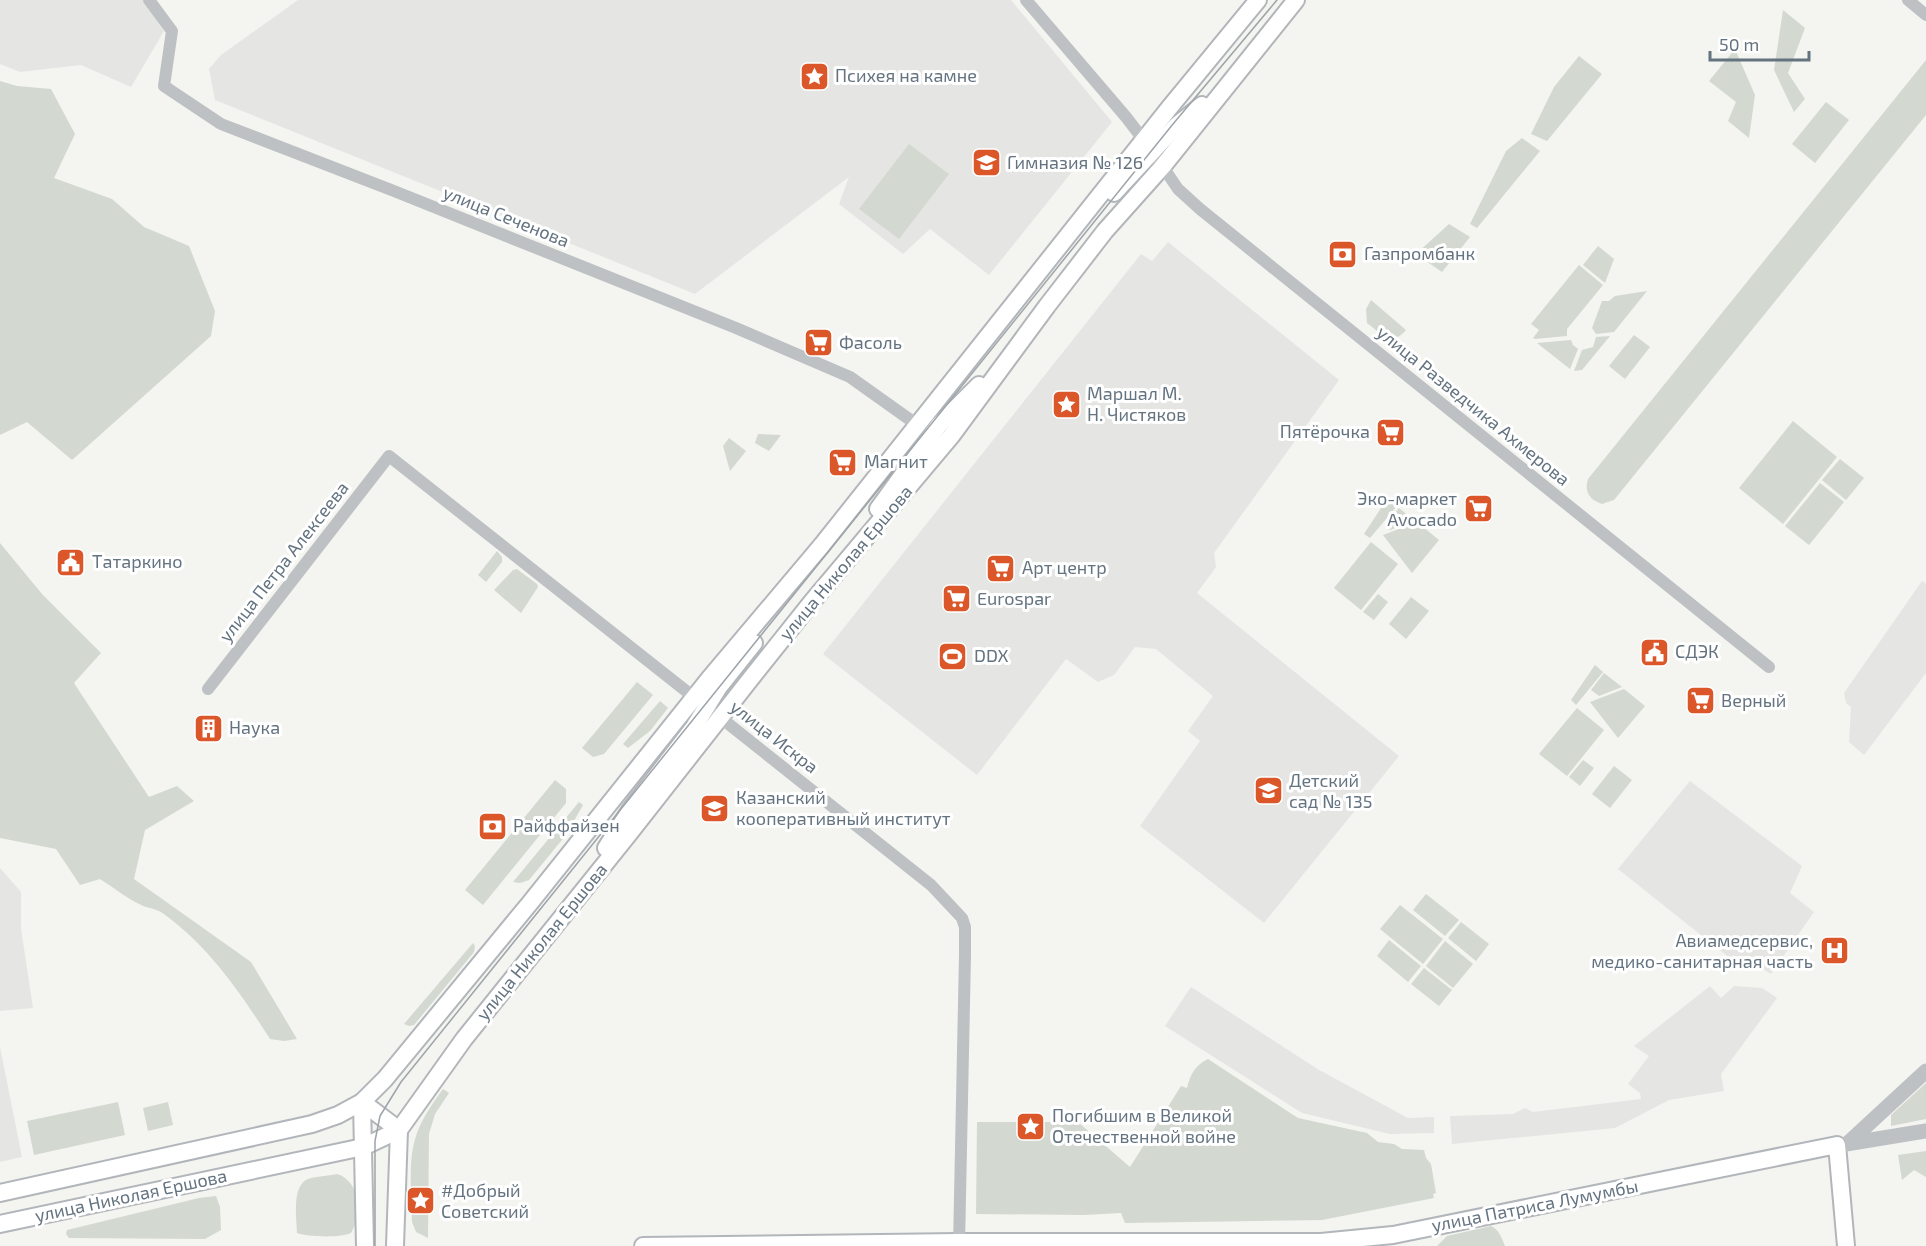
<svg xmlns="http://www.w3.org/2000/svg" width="1926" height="1246" viewBox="0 0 1926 1246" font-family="'Exo 2',sans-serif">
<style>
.built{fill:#e5e6e4}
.green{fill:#d3d9d0}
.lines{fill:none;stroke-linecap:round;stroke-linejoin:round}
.secondary-casing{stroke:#b2b6ba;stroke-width:20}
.minor{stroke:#bdc1c4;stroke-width:12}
.tertiary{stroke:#bdc1c4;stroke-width:15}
.secondary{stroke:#fff;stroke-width:16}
.tram{stroke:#9ea4a9;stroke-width:1.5}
.labels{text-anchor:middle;stroke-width:6;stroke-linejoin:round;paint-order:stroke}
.poi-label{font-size:18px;fill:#647380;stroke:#fff;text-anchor:start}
.street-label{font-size:18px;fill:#647380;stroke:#fff}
</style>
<rect width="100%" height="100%" fill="#f4f4f0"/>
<g class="built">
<polygon points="0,0 143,0 164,31 131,87 81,65 20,72 0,64"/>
<polygon points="298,0 1011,0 1112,122 989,275 930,229 903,254 839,204 849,177 695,294 215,100 209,69 221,55"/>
<polygon points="1168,242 1339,380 1214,553 1216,567 1197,593 1399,756 1264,923 1140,826 1200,741 1188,731 1213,696 1156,649 1135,647 1114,675 1098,682 1066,659 977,775 823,654 1141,254 1152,261"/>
<polygon points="1922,581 1926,584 1926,673 1864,755 1849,742 1851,707 1846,703 1844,693"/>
<polygon points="1690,781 1802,866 1790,893 1814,912 1771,974 1752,962 1747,968 1736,963 1618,869"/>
<polygon points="0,868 21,892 21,929 33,1008 0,1011"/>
<polygon points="1710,986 1721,998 1734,986 1762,988 1777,998 1721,1074 1724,1091 1669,1100 1615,1128 1452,1144 1450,1116 1513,1114 1525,1108 1533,1112 1641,1099 1640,1093 1628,1084 1649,1056 1634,1046"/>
<polygon points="1191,987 1319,1070 1408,1118 1434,1117 1434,1133 1390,1134 1302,1113 1165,1026"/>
<polygon points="0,1047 22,1157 0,1162"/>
</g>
<g class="green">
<polygon points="1783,10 1805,28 1788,73 1805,99 1794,112 1774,70"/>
<polygon points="1735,49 1755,95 1749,138 1728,121 1736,102 1709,81"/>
<polygon points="1579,56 1602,74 1547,141 1531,134 1554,87"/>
<path d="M1926 60V115L1614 500 1602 504C1589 500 1584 491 1588 479Z"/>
<polygon points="0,81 17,86 51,89 75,134 54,178 112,199 144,227 189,246 215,311 211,336 72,460 27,422 0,435"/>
<polygon points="1826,102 1849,120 1815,163 1792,144"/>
<polygon points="1522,138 1540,151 1477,228 1470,224 1506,151"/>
<polygon points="909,144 949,174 899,239 859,209"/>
<polygon points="1449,224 1470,237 1442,272 1416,254"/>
<polygon points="1598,246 1614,259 1605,283 1583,265"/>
<polygon points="1579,265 1603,285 1567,329 1567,336 1535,339 1533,338 1539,330 1531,324"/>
<polygon points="1647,291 1614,332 1596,334 1592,328 1602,301 1609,301 1615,296"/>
<path d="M1371 300 1406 330C1392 347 1380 333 1367 323L1366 309Z"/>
<polygon points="1634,335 1650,347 1625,379 1609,366"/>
<polygon points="1610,336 1582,370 1574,371 1582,350 1593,347 1596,337"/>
<polygon points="1571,340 1573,345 1578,349 1570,369 1537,343"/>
<polygon points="1793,421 1837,457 1783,524 1739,488"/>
<polygon points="758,434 781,435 769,451 755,443"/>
<polygon points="729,438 746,451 730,471 723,446"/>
<polygon points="1840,459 1864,478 1846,500 1822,480"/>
<polygon points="1820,483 1844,502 1809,545 1785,526"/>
<polygon points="1387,499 1397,506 1370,538 1364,534"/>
<polygon points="1399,508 1415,521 1390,530 1384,526"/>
<polygon points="1417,522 1439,540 1412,573 1383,535"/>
<polygon points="1371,542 1398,564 1361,610 1334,588"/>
<path d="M0 543 42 594 101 653 74 683 149 797 177 786 194 801 145 830 134 879 251 962 297 1039 284 1041 270 1039C240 992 207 944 161 912 154 908 146 908 139 904 126 898 113 887 100 879L80 885 56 849 0 838Z"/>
<polygon points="497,551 502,557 502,562 486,582 478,575"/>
<polygon points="517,569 537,584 538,587 521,613 494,590 513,570"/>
<polygon points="1378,594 1388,602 1374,620 1363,612"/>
<polygon points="1411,597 1429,611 1406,639 1389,624"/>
<polygon points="1595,665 1603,672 1576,705 1571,700"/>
<polygon points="1604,673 1622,687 1599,696 1591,690"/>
<polygon points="637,682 653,695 604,754 593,757 582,748"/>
<polygon points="1624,689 1645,706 1618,738 1590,702"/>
<polygon points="660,701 668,708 650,731 628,748 623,744"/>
<polygon points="1577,708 1604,730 1567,776 1539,754"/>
<polygon points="1583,760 1594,768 1580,786 1569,777"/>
<polygon points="1614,766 1632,780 1610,808 1592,794"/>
<polygon points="555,780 566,789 566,803 483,905 465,890"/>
<polygon points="579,802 583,805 566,835 529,880 520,883 513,882"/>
<polygon points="1426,894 1459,920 1445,936 1413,910"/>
<polygon points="1400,905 1443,939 1423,964 1380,929"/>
<polygon points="1461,922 1489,944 1476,961 1448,938"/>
<polygon points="1389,940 1421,966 1408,982 1377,956"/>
<polygon points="1445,941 1473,964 1453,988 1426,966"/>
<polygon points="473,943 475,946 474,952 414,1025 409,1026 404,1024"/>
<polygon points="1424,968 1452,990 1439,1006 1411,984"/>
<path d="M1208 1059 1298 1118 1367 1133 1378 1142 1394 1144 1402 1149 1424 1150 1426 1158 1431 1164 1436 1193 1433 1194 1434 1198 1322 1220 1125 1223 1121 1213 1084 1215 976 1214 977 1122H1078L1130 1167 1181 1086 1187 1088C1190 1075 1195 1065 1208 1059Z"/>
<polygon points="1926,1083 1926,1119 1891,1126 1891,1115"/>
<path d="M443 1089 449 1093 435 1114 429 1134 428 1238 416 1232 412 1222C412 1194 407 1160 417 1133 423 1117 433 1103 443 1089Z"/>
<polygon points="118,1102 125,1135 34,1155 27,1121"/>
<polygon points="168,1102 173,1125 148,1131 143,1108"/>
<polygon points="1926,1151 1926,1177 1914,1170 1902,1180 1898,1155"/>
<path d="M337 1174C360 1181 363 1214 351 1233 341 1238 308 1237 297 1233 297 1219 291 1186 308 1179 316 1176 328 1176 337 1174Z"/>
<polygon points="216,1196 220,1207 221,1230 205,1239 69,1238 66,1234 67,1230 199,1198"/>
<path d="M1491 1226C1499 1229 1502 1239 1505 1246H1437L1447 1236Z"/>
</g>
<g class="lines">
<defs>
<g id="secondary">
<polyline points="1114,193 1176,126 1202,105"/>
<polyline points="878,509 939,425 979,385"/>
<polyline points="606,848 631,809 694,727 719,687 754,643"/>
<polyline points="362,1102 365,1246"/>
<polyline points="362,1102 399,1130"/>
<polyline points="0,1193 312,1124 338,1115 362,1102 385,1079 530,903 709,679 822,545 1170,107 1258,0"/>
<polyline points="0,1224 363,1147 399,1130 464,1039 628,835 748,682 811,603 952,435 1047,306 1105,231 1163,166 1296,0"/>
<polyline points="395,1246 399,1130"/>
<polyline points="643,1246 959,1242 1321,1242 1393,1235 1837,1145 1846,1246"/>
</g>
</defs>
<use href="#secondary" class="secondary-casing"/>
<g class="minor">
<polyline points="149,0 172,31 164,86 221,124 394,191 736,328 850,377 916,424"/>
<polyline points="1026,0 1126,117 1149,147"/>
<polyline points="1908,0 1926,15"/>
<polyline points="1159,161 1178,189 1200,209 1769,667"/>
<polyline points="208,689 389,456 700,702"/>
<polyline points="716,714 931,885 962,918 965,927 965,955 959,1246"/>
</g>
<g class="tertiary">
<polyline points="1848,1143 1926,1071"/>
<polyline points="1846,1144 1926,1131"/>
</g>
<use href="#secondary" class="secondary"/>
<polyline class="tram" points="375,1246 375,1141 380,1116 401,1082 1173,124 1277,0"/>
</g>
<defs>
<symbol id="sight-square" viewBox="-11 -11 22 22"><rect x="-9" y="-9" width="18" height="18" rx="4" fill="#db5729" stroke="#fff"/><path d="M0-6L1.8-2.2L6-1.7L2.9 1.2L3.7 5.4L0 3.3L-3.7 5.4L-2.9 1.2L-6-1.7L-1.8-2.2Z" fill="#fff"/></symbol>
<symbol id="school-square" viewBox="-11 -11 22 22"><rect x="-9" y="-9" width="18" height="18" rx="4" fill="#db5729" stroke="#fff"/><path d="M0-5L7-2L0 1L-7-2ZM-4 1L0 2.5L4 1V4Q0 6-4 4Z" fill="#fff"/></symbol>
<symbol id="bank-square" viewBox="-11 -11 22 22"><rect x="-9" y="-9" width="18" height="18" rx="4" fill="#db5729" stroke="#fff"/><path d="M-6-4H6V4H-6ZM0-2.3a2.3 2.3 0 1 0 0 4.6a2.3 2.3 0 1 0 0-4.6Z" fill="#fff"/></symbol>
<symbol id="supermarket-square" viewBox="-11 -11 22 22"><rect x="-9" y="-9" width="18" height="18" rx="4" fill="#db5729" stroke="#fff"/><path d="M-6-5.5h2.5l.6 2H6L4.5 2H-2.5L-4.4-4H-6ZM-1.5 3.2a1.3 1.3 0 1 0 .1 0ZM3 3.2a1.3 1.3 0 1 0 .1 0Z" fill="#fff"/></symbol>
<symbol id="civic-square" viewBox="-11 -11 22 22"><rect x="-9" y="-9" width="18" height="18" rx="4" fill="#db5729" stroke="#fff"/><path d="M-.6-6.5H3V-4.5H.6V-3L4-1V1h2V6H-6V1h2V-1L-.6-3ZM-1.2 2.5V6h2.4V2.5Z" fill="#fff"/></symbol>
<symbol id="stadium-square" viewBox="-11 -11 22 22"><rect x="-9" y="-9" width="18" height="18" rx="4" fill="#db5729" stroke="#fff"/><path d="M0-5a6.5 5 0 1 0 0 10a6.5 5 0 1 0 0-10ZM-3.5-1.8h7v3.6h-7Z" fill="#fff"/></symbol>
<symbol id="building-square" viewBox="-11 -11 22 22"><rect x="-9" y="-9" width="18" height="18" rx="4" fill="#db5729" stroke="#fff"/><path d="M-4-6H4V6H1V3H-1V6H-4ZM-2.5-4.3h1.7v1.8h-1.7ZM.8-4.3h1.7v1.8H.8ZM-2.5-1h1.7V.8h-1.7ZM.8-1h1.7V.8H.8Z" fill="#fff"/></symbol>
<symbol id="university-square" viewBox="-11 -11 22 22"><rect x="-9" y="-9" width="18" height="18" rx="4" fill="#db5729" stroke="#fff"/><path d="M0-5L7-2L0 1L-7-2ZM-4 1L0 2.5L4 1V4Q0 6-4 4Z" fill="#fff"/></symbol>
<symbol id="hospital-square" viewBox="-11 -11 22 22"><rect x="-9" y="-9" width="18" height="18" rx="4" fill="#db5729" stroke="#fff"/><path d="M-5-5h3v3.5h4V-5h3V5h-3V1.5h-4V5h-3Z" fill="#fff"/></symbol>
</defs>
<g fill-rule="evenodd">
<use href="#sight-square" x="798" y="60" width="33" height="33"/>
<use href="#school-square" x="970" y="146" width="33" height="33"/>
<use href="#bank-square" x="1326" y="238" width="33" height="33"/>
<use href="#supermarket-square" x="802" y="326" width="33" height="33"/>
<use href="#sight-square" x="1050" y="388" width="33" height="33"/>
<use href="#supermarket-square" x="1374" y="416" width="33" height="33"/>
<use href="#supermarket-square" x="826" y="446" width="33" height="33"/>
<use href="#supermarket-square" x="1462" y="492" width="33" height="33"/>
<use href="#civic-square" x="54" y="546" width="33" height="33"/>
<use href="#supermarket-square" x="984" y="552" width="33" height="33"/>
<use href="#supermarket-square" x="940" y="582" width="33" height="33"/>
<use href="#civic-square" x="1638" y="636" width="33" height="33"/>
<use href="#stadium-square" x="936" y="640" width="33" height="33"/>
<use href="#supermarket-square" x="1684" y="684" width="33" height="33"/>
<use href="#building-square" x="192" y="712" width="33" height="33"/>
<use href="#school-square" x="1252" y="774" width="33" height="33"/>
<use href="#university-square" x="698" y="792" width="33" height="33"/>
<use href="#bank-square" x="476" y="810" width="33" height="33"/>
<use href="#hospital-square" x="1818" y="934" width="33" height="33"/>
<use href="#sight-square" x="1014" y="1110" width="33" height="33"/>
<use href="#sight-square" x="404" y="1184" width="33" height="33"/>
</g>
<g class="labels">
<g class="poi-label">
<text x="835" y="82">Психея на камне</text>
<text x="1007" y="169">Гимназия № 126</text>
<text x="1364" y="260">Газпромбанк</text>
<text x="839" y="349">Фасоль</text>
<text x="1087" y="400">Маршал М.<tspan x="1087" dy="21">Н. Чистяков</tspan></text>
<text x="1370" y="438" text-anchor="end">Пятёрочка</text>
<text x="864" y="468">Магнит</text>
<text x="1457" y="505" text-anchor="end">Эко-маркет<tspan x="1457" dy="21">Avocado</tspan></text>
<text x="92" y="568">Татаркино</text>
<text x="1022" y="574">Арт центр</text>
<text x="977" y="605">Eurospar</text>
<text x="1675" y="658">СДЭК</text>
<text x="974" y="662">DDX</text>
<text x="1721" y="707">Верный</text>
<text x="229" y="734">Наука</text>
<text x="1289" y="787">Детский<tspan x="1289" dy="21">сад № 135</tspan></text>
<text x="736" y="804">Казанский<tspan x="736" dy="21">кооперативный институт</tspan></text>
<text x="513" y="832">Райффайзен</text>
<text x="1813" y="947" text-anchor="end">Авиамедсервис,<tspan x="1813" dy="21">медико-санитарная часть</tspan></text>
<text x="1052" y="1122">Погибшим в Великой<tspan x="1052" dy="21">Отечественной войне</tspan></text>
<text x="441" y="1197">#Добрый<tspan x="441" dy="21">Советский</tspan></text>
</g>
<g class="street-label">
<text transform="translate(506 217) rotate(22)" y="6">улица Сеченова</text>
<text transform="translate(1473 406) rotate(39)" y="6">улица Разведчика Ахмерова</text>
<text transform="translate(284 562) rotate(-52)" y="6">улица Петра Алексеева</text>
<text transform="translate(846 563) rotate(-50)" y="6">улица Николая Ершова</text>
<text transform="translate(774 737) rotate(38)" y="6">улица Искра</text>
<text transform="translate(542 942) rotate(-51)" y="6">улица Николая Ершова</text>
<text transform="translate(131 1196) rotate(-12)" y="6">улица Николая Ершова</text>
<text transform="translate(1535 1206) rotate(-11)" y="6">улица Патриса Лумумбы</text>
</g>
</g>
<path d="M1710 51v9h99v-9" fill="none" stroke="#647380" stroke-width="3"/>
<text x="1719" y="51" font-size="18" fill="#647380" stroke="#ffffff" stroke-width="4.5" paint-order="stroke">50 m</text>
</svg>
